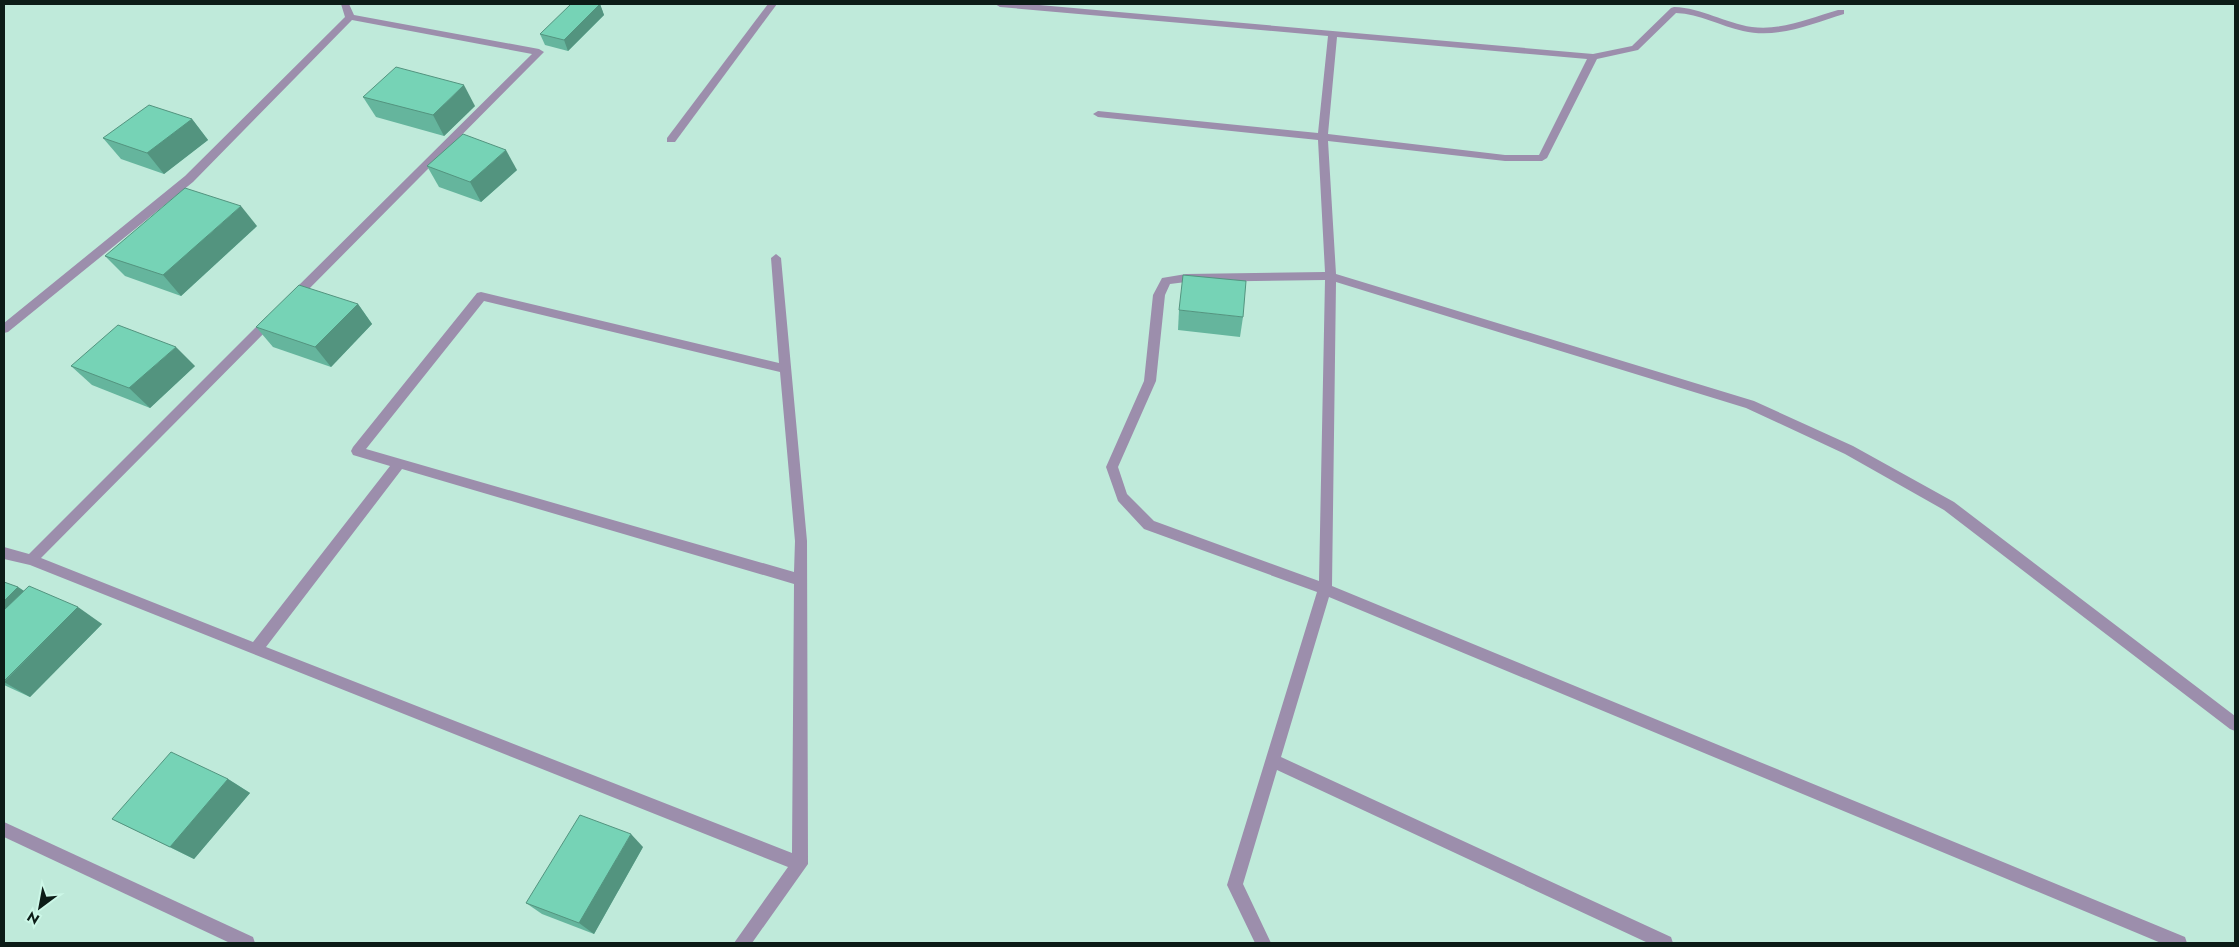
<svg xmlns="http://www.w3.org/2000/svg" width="2239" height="947" viewBox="0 0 2239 947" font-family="Jost,sans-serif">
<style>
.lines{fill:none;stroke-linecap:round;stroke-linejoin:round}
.minor{fill:#9c8eac;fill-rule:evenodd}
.wall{fill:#65b59d}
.shaded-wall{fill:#53947f}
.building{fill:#76d3b6;stroke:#53947f}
</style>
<rect width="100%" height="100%" fill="#bfeada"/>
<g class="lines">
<g class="minor">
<polygon points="341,4 349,4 354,15 539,49 544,52 297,301 293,302 287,298 289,295 532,54 352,20 193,182 8,332 4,333 4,323 185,176 345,17"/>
<polygon points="768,4 777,4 675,142 667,142 667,138"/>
<path d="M995 4H1028L1593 54 1632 46 1671 8 1674 7C1702 8 1725 23 1752 27 1781 31 1810 18 1838 10H1844V14C1811 24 1778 39 1743 31 1720 26 1700 14 1676 13L1638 50 1597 59 1547 158 1542 161H1505L1328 141 1336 274 1754 401 1853 446 1954 502 2235 716V731L2230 729 1944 510 1845 454 1746 408 1336 282 1332 586 2185 937 2187 943H2161L1329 597 1281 757 1671 937 1673 943H1648L1277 770 1243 884 1271 943H1255L1227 885 1317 592 1144 529 1118 501 1106 467 1144 381 1153 295 1162 278 1186 274 1325 272 1318 140 1098 117 1093 114 1098 111 1318 133 1328 36 1000 7ZM1337 37 1587 59 1539 155H1505L1328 134ZM1325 280 1319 581 1154 521 1127 494 1118 467 1156 381 1165 295 1170 284 1186 282Z"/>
<path d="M776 254 781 258 807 541 808 864 752 943H734L788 867 30 565 4 559V547L29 554 267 316H275L277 319 275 322 41 558 253 642 390 466 353 455 351 451 353 447 477 293 481 292 779 363 771 258ZM484 301 780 372 795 541 794 572 366 449ZM402 469 794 584 792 853 266 647Z"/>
<polygon points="4,822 253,937 255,943 230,943 4,837"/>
</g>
</g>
<g class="wall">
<polygon points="600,4 604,15 568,51 545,45 540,34"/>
<polygon points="363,97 475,106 444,136 376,117"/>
<polygon points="192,119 208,140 164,174 121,159 103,138"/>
<polygon points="427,166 517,170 481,202 439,187"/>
<polygon points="257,226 181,296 125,276 105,256"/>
<polygon points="358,304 372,324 331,367 273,347 256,327"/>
<polygon points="1179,310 1243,317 1240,337 1178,330"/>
<polygon points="71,366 195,366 150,408 92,385"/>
<polygon points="4,582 18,587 24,591 102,624 30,697 4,685"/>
<polygon points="228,779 250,793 194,859 112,819"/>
<polygon points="643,847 594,934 542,914 526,903"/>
</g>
<g class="shaded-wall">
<polygon points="600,4 604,15 568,51 564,40"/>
<polygon points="464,85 475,106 444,136 433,115"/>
<polygon points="192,119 208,140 164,174 147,153"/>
<polygon points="506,150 517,170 481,202 470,182"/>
<polygon points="241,206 257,226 181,296 163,275"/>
<polygon points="358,304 372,324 331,367 315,347"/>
<polygon points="176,347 195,366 150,408 129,388"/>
<polygon points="18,587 43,604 4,644 4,601"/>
<polygon points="78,607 102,624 30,697 4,682"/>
<polygon points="228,779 250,793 194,859 170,847"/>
<polygon points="631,834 643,847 594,934 579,923"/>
</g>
<g class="building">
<polygon points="571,4 600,4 564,40 540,34"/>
<polygon points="396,67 464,85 433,115 363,97"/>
<polygon points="149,105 192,119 147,153 103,138"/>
<polygon points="463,134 506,150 470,182 427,166"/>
<polygon points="185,188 241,206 163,275 105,256"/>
<polygon points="1183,275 1246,281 1243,317 1179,310"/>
<polygon points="299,285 358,304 315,347 256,327"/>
<polygon points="118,325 176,347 129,388 71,366"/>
<polygon points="4,582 18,587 4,601"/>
<polygon points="29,586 78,607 4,681 4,610"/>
<polygon points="171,752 228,779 170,847 112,819"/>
<polygon points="580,815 631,834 579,923 526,903"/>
</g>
<rect width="2239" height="947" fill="none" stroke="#0c1c17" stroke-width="10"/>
<g transform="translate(40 907) rotate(212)" stroke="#ccf7e7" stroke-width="4" paint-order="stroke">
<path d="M0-4L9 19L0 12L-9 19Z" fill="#0c1c17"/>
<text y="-8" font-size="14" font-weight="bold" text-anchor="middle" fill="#0c1c17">N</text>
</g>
</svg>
